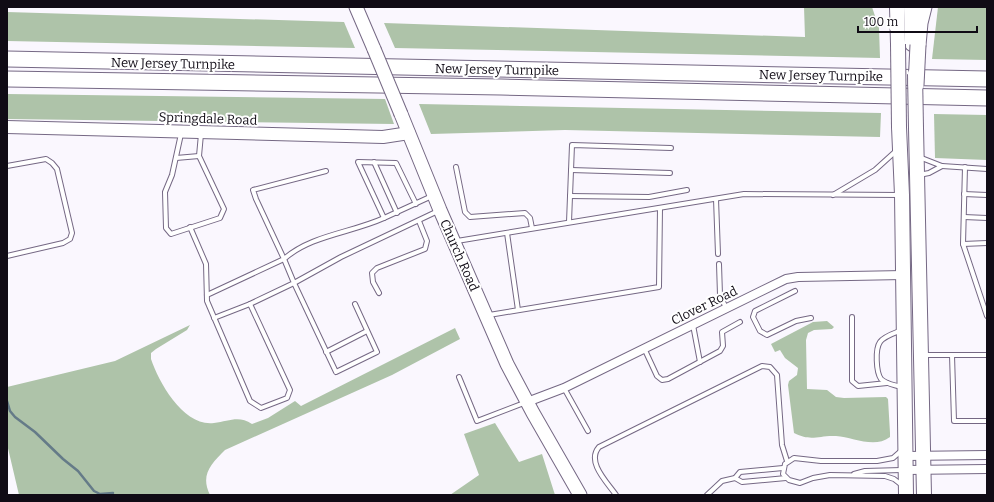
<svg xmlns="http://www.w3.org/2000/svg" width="994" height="502" viewBox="0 0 994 502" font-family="Bitter,serif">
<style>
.forest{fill:#aec3a9}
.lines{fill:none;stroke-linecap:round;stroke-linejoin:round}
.stream{stroke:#657b88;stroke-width:2.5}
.service-casing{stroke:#756884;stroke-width:6}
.minor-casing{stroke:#756884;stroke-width:10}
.secondary-casing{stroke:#756884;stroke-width:14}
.primary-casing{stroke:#756884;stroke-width:15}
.trunk-casing{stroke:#756884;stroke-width:16}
.motorway-casing{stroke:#756884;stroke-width:17}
.service{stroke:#fff;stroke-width:4}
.minor{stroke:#fff;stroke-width:8}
.secondary{stroke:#fff;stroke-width:12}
.primary{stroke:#fff;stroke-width:13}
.trunk{stroke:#fff;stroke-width:14}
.motorway{stroke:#fff;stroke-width:15}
.primary-bridge-casing{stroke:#756884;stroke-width:15;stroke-linecap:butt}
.trunk-bridge-casing{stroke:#756884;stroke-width:16;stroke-linecap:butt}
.motorway-bridge-casing{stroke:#756884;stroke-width:17;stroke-linecap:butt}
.primary-bridge{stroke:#fff;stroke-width:13}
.trunk-bridge{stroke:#fff;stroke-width:14}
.motorway-bridge{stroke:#fff;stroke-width:15}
.labels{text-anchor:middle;stroke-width:4;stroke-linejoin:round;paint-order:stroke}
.street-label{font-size:13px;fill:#100b15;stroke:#fff}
</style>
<rect width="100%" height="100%" fill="#faf7fe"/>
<g class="forest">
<polygon points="804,7 872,7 879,28 880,58 395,48 384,23 805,37"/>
<polygon points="938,7 987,7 987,60 932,59"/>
<polygon points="7,12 344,22 355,48 7,41"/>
<polygon points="7,94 385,99 394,124 7,119"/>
<polygon points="419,104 881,113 880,137 565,130 431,134"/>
<polygon points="934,114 987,115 987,160 935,158"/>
<path d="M827 321 834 327 832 329 814 330 808 333 806 340 807 389 827 390 836 397 844 398 886 397 888 399 890 433V437C874 449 853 437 836 436 818 435 812 442 794 433L788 385 789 381 797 375 798 368 785 358 780 350 775 352 771 344 813 322Z"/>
<path d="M190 325 187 330 156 349 151 353V359C159 383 184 427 214 423 229 421 239 415 252 424L268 418 295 401 301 406 455 328 460 339 392 375 225 450C211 464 200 475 210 495H19L7 444V387L115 361Z"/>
<polygon points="495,423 519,462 542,454 555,495 450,495 479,475 464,434"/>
</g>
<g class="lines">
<polyline class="stream" points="7,401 10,411 15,417 35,432 63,459 78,471 94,491 100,494 113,493"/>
<defs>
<g id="service">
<polyline points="181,134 172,175 165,192 166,228 171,234 220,218 224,209 199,156 201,134"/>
<polyline points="919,157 942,166 929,173 919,175"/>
<polyline points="176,158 199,156"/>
<polyline points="374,162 397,213"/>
<polyline points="7,166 46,159 52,163 57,169 72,233 70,239 63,243 7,256"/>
<polyline points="942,166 987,169"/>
<polyline points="456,167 465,212 470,217 525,213 530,218 532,228"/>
<polyline points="965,167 963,244 987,316"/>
<polyline points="571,170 670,173"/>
<polyline points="964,194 987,195"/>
<polyline points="833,195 875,170 896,151"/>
<polyline points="570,196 649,197 687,190"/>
<polyline points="716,199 718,254"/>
<polyline points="416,204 396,163 358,162 384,218 432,196"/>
<polyline points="964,217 987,218"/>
<polyline points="569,222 572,145 671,148"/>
<path d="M190 227 206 264 207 301 250 401 261 408 287 398 290 390 250 304 294 283 284 259C311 235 351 233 384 218"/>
<polyline points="507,233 518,310"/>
<polyline points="457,241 744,194 900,195"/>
<polyline points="963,244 987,243"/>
<polyline points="719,264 720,295 726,308"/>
<polyline points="795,291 755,311 753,317 760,331 767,335 796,321 811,318"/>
<polyline points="379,293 373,282 372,273 377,268 425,249 427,241 419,221"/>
<polyline points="207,295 284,259 256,199 253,190 326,171"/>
<polyline points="355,304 377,352 336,372 294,283 341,257 438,211"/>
<polyline points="489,315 659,287 660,208"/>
<polyline points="852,317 852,381 858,386 887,383"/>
<polyline points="214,318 250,304"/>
<polyline points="693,325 700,362"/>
<polyline points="644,348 657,376 662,380 668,379 720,351 723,346 722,332 740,322"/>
<polyline points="326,352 367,331"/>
<polyline points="924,355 987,355"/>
<polyline points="952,355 954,421 987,421"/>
<polyline points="459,377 477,421 524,403"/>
<path d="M901 387C895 385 886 384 881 379 876 372 875 349 880 342 884 336 895 333 902 330"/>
<polyline points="564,388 588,431"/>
<polyline points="901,451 893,458 877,461 821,461 794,458 785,464 783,474 789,480 800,483 813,478 830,475 885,476 894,479 903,486"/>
<polyline points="854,474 865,471 902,470"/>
<polyline points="735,478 742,482 786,478"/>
<path d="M616 495C607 482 586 462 599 447L762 366 770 367 777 375 782 445 787 461"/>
<polyline points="707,495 722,481 735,478 740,472 783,468"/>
</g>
<g id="minor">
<polyline points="527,402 564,388 786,279 798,277 903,275"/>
<polyline points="906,456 987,455"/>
<polyline points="906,470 987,469"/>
</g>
<polyline id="secondary" points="7,127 383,137 409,133"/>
<g id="primary">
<polyline points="356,7 374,49"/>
<polyline points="401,114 440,210 507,364 533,413 580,495"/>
</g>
<g id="trunk">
<polyline points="897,7 898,44"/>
<polyline points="911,7 912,44"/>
<polyline points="899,127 902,195 906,495"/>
<polyline points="916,128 924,495"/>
</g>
<g id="motorway">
<polyline points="918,45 920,23 924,7"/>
<polyline points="7,59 987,79"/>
<polyline points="7,79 501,87 987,98"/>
</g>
</defs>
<use href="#service" class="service-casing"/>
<use href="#minor" class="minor-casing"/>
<use href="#secondary" class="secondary-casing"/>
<use href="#primary" class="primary-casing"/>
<use href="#trunk" class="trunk-casing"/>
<use href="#motorway" class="motorway-casing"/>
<use href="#service" class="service"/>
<use href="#minor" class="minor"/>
<use href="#secondary" class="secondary"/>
<use href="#primary" class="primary"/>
<use href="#trunk" class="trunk"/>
<use href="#motorway" class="motorway"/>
<defs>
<polyline id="primary-bridge" points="374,49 401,114"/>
<g id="trunk-bridge">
<polyline points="898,44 899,127"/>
<polyline points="915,74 916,128"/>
</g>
<polyline id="motorway-bridge" points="916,85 918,45"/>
</defs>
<use href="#primary-bridge" class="primary-bridge-casing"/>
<use href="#trunk-bridge" class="trunk-bridge-casing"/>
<use href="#motorway-bridge" class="motorway-bridge-casing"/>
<use href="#primary-bridge" class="primary-bridge"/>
<use href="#trunk-bridge" class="trunk-bridge"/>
<use href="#motorway-bridge" class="motorway-bridge"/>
</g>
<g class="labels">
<g class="street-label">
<text transform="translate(173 63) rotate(1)" y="5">New Jersey Turnpike</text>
<text transform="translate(497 69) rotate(1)" y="5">New Jersey Turnpike</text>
<text transform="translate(821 75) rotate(1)" y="5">New Jersey Turnpike</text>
<text transform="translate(208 118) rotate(2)" y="5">Springdale Road</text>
<text transform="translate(460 255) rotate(66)" y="5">Church Road</text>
<text transform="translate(704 305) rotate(-26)" y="5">Clover Road</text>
</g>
</g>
<rect width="994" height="502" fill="none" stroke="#100b15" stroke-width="16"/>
<path d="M858 26v6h119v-6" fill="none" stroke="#100b15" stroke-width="2"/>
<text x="864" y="26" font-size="12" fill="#100b15" stroke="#ffffff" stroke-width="3" paint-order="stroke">100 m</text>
</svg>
